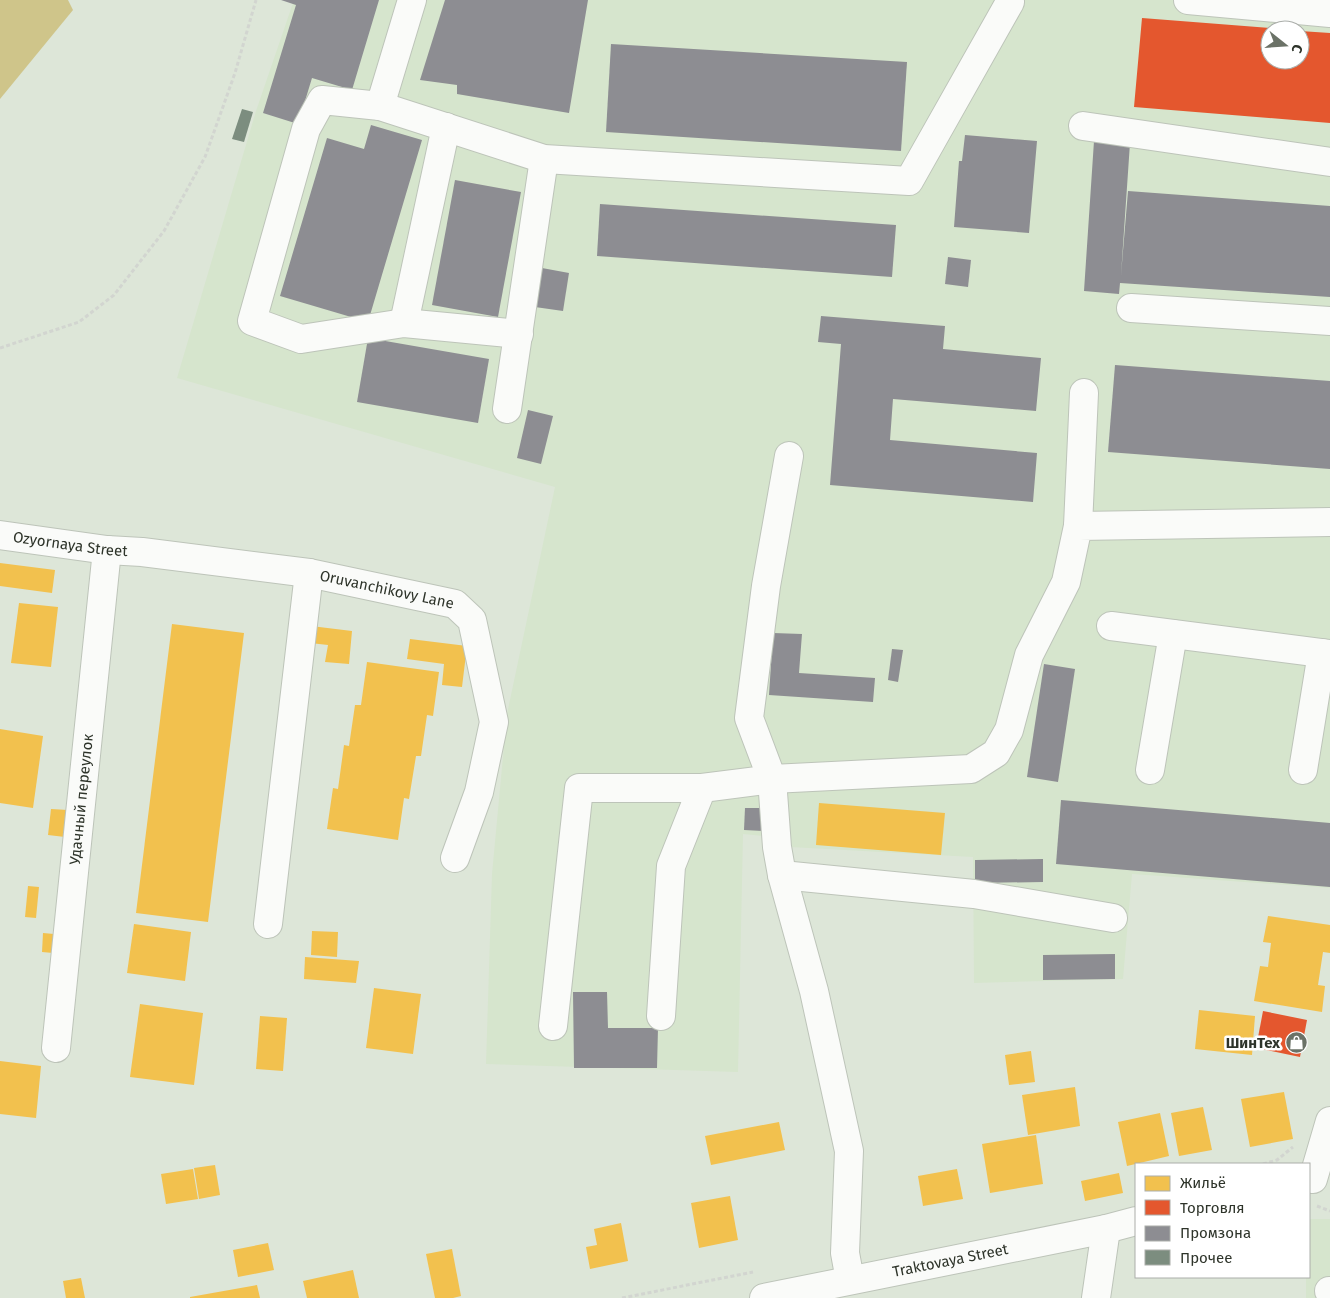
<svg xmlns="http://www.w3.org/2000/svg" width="1330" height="1298" viewBox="0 0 1330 1298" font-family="'Fira Sans',sans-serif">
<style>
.built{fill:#d6e5cd;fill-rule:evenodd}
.forest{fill:#cfc58a}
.homes{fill:#f2c14e}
.shops{fill:#e4572e}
.industry{fill:#8d8d92}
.building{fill:#7c8d7f}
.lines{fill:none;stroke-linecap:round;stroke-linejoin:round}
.minor-casing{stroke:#bdc4b9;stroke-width:30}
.path{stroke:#d2d5d0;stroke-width:3;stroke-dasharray:4 2.5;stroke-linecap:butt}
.minor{stroke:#fafbf9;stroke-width:28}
.labels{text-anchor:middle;stroke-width:5;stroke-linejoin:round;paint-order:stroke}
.street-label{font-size:15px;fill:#2e342a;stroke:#fff}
.poi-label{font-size:15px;font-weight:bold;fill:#2e342a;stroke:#fff;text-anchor:end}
</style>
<rect width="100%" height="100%" fill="#dde6d8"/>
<g class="built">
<path d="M294 0H1330V888L1132 874 1123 979 974 983 973 857 790 847 765 836 743 834 738 1072 486 1064 492 874 507 714 555 487 177 378 256 111ZM1270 30H1300V60H1270Z"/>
<polygon points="1309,1219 1330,1219 1330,1298 1306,1298 1306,1277 1309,1277"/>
</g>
<polygon class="forest" points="0,0 68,0 73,10 0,99"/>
<g class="homes">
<polygon points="0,563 55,570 52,593 0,586"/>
<polygon points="19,603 58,607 51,667 11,663"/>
<polygon points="172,624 244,633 208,922 136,913"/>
<polygon points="311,626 352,631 349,664 325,662 328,645 310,643"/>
<polygon points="410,639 467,646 462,687 442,685 444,664 407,659"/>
<polygon points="367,662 439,672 433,716 427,715 421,756 416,756 409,799 404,798 398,840 327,829 333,788 338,789 344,745 349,746 355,705 361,705"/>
<polygon points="0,729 43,736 33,808 0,803"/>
<polygon points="819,803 945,813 941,855 816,845"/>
<polygon points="51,809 68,810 65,837 48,835"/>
<polygon points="28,886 39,887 36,918 25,917"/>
<polygon points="1268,916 1330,925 1330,953 1323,952 1318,985 1325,986 1322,1012 1254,1001 1260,966 1268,967 1271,943 1263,942"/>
<polygon points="134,924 191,932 185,981 127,973"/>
<polygon points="312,931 338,932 337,957 311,955"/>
<polygon points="43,933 54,934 53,953 42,952"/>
<polygon points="305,957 359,961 356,983 304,979"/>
<polygon points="374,988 421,994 413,1054 366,1048"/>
<polygon points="140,1004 203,1013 194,1085 130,1077"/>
<polygon points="1199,1010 1255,1016 1252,1055 1195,1049"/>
<polygon points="260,1016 287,1018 283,1071 256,1069"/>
<polygon points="1031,1051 1035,1082 1009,1085 1005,1055"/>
<polygon points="0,1061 41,1066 36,1118 0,1114"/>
<polygon points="1075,1087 1080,1126 1028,1135 1022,1095"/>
<polygon points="1284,1092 1293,1139 1250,1147 1241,1099"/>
<polygon points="1203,1107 1212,1150 1179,1156 1171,1113"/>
<polygon points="1160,1113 1169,1156 1127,1166 1118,1122"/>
<polygon points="779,1122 785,1150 711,1165 705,1136"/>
<polygon points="1036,1135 1043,1184 990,1193 982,1144"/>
<polygon points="215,1165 220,1195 199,1199 194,1168"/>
<polygon points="193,1169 198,1199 166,1204 161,1174"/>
<polygon points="957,1169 963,1199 923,1206 918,1176"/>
<polygon points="1119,1173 1123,1193 1085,1201 1081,1181"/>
<polygon points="730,1196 738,1240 699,1248 691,1203"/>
<polygon points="621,1223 628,1261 590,1269 586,1247 597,1245 594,1229"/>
<polygon points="268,1243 274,1270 238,1277 233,1250"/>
<polygon points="452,1249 461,1296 453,1298 435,1298 426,1254"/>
<polygon points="353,1270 359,1298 307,1298 303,1281"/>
<polygon points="81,1278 85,1298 66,1298 63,1281"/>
<polygon points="257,1285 260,1298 190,1298 190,1297"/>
</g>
<g class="shops">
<polygon points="1142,18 1270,28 1270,60 1300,60 1300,31 1330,33 1330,123 1134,107"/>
<polygon points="1263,1011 1307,1020 1300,1057 1256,1048"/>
</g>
<g class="industry">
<polygon points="281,0 379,0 352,90 312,78 298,124 263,113 296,5"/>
<polygon points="445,0 588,0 569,113 457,94 457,85 420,80"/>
<polygon points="611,44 907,62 901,151 606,132"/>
<polygon points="371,125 422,140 368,322 280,296 327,138 364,149"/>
<polygon points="965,135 1037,141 1029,233 954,227 959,161 962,161"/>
<polygon points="1094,141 1130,143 1121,275 1128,191 1330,206 1330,297 1120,283 1119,294 1084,291"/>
<polygon points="455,180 521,192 498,317 432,305"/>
<polygon points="600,204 896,225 892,277 597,256"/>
<polygon points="948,257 971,260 968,287 945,284"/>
<polygon points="542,268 569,273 563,311 535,307"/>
<polygon points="821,316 945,326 943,349 1041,358 1036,411 893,399 890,440 1037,453 1033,502 830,485 841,344 818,342"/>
<polygon points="368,338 489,359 478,423 357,402"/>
<polygon points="1115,365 1330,381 1330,469 1108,452"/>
<polygon points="528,410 553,416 541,464 517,458"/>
<polygon points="773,633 802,634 799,673 875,678 873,702 769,695"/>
<polygon points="892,649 903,650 898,682 888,680"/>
<polygon points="1044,664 1075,669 1058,782 1027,777"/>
<polygon points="1061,800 1330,823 1330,887 1056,864"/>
<polygon points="745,808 764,808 763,831 744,830"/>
<polygon points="1043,859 1043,882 975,883 975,860"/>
<polygon points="1115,954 1115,979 1043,980 1043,955"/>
<polygon points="573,992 607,992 608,1028 658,1028 657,1068 574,1068"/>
</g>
<polygon class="building" points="242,109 253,112 244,142 232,139"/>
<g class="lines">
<defs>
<g id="minor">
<polyline points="1188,0 1330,13"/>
<polyline points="380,106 412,0"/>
<polyline points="1083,126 1330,162"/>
<polyline points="1131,308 1330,321"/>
<polyline points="404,323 446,127"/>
<polyline points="519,334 404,323 301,339 252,321 306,129 322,100 380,106 544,159 909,181 1010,2"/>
<polyline points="507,409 544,159"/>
<polyline points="789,456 766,586 749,718 772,779 777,847 782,875 814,991 849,1151 845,1253 850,1280"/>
<polyline points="1078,526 1084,393"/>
<path id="s1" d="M0 535 107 550 142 552 309 573 455 604 472 620 494 722 479 792 455 858"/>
<polyline points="1111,626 1330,654"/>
<polyline points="1150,770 1173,634"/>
<polyline points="1303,770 1322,653"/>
<polyline points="782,875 974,894 1113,918"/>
<polyline points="268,924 309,573"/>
<polyline points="661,1016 671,866 702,788 772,779 971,769 996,753 1009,730 1029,655 1066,582 1078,526 1330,522"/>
<polyline points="553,1026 579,788 702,788"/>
<path id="s2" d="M56 1048 107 550"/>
<polyline points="1313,1179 1330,1121"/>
<polyline points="1329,1291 1330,1291"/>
<path id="s3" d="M764 1298 1106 1229 1136 1221"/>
<polyline points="1096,1298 1106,1229"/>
</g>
</defs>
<use href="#minor" class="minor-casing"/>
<g class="path">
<polyline points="0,348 79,322 114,295 164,231 205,157 235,73 256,0"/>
<polyline points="1263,1164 1277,1160 1293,1147"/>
<polyline points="1317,1206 1330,1211"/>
<polyline points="622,1298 753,1272"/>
</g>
<use href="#minor" class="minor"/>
</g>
<defs>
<symbol id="shop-disc" viewBox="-11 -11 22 22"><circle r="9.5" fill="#6b7267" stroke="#fff"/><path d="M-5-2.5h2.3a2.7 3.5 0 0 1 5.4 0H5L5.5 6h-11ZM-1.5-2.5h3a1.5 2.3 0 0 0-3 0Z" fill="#fff"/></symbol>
</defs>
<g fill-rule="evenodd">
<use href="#shop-disc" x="1284" y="1030" width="25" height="25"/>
</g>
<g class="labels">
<g class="street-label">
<text dy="5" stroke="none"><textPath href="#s1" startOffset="71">Ozyornaya Street</textPath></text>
<text dy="5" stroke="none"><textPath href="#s1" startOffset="391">Oruvanchikovy Lane</textPath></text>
<text dy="5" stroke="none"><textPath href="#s2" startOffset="250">Удачный переулок</textPath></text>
<text dy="5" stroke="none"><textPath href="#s3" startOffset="190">Traktovaya Street</textPath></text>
</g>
<g class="poi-label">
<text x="1280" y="1048">ШинТех</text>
</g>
</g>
<rect x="1135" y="1163" width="175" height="115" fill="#ffffff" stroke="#abaeaa"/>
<rect x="1145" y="1176" width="25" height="15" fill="#f2c14e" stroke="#abaeaa"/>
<text x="1180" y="1188" font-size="15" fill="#2e342a">Жильё</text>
<rect x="1145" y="1200" width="25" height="15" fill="#e4572e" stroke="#abaeaa"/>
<text x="1180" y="1213" font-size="15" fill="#2e342a">Торговля</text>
<rect x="1145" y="1226" width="25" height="15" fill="#8d8d92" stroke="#abaeaa"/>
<text x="1180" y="1238" font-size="15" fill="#2e342a">Промзона</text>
<rect x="1145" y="1250" width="25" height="15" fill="#7c8d7f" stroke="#abaeaa"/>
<text x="1180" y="1263" font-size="15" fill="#2e342a">Прочее</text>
<g transform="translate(1285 45) rotate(107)"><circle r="24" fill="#ffffff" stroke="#abaeaa"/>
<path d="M0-4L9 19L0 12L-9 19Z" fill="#6b7267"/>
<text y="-8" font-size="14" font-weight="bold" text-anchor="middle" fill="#2e342a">С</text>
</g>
</svg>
